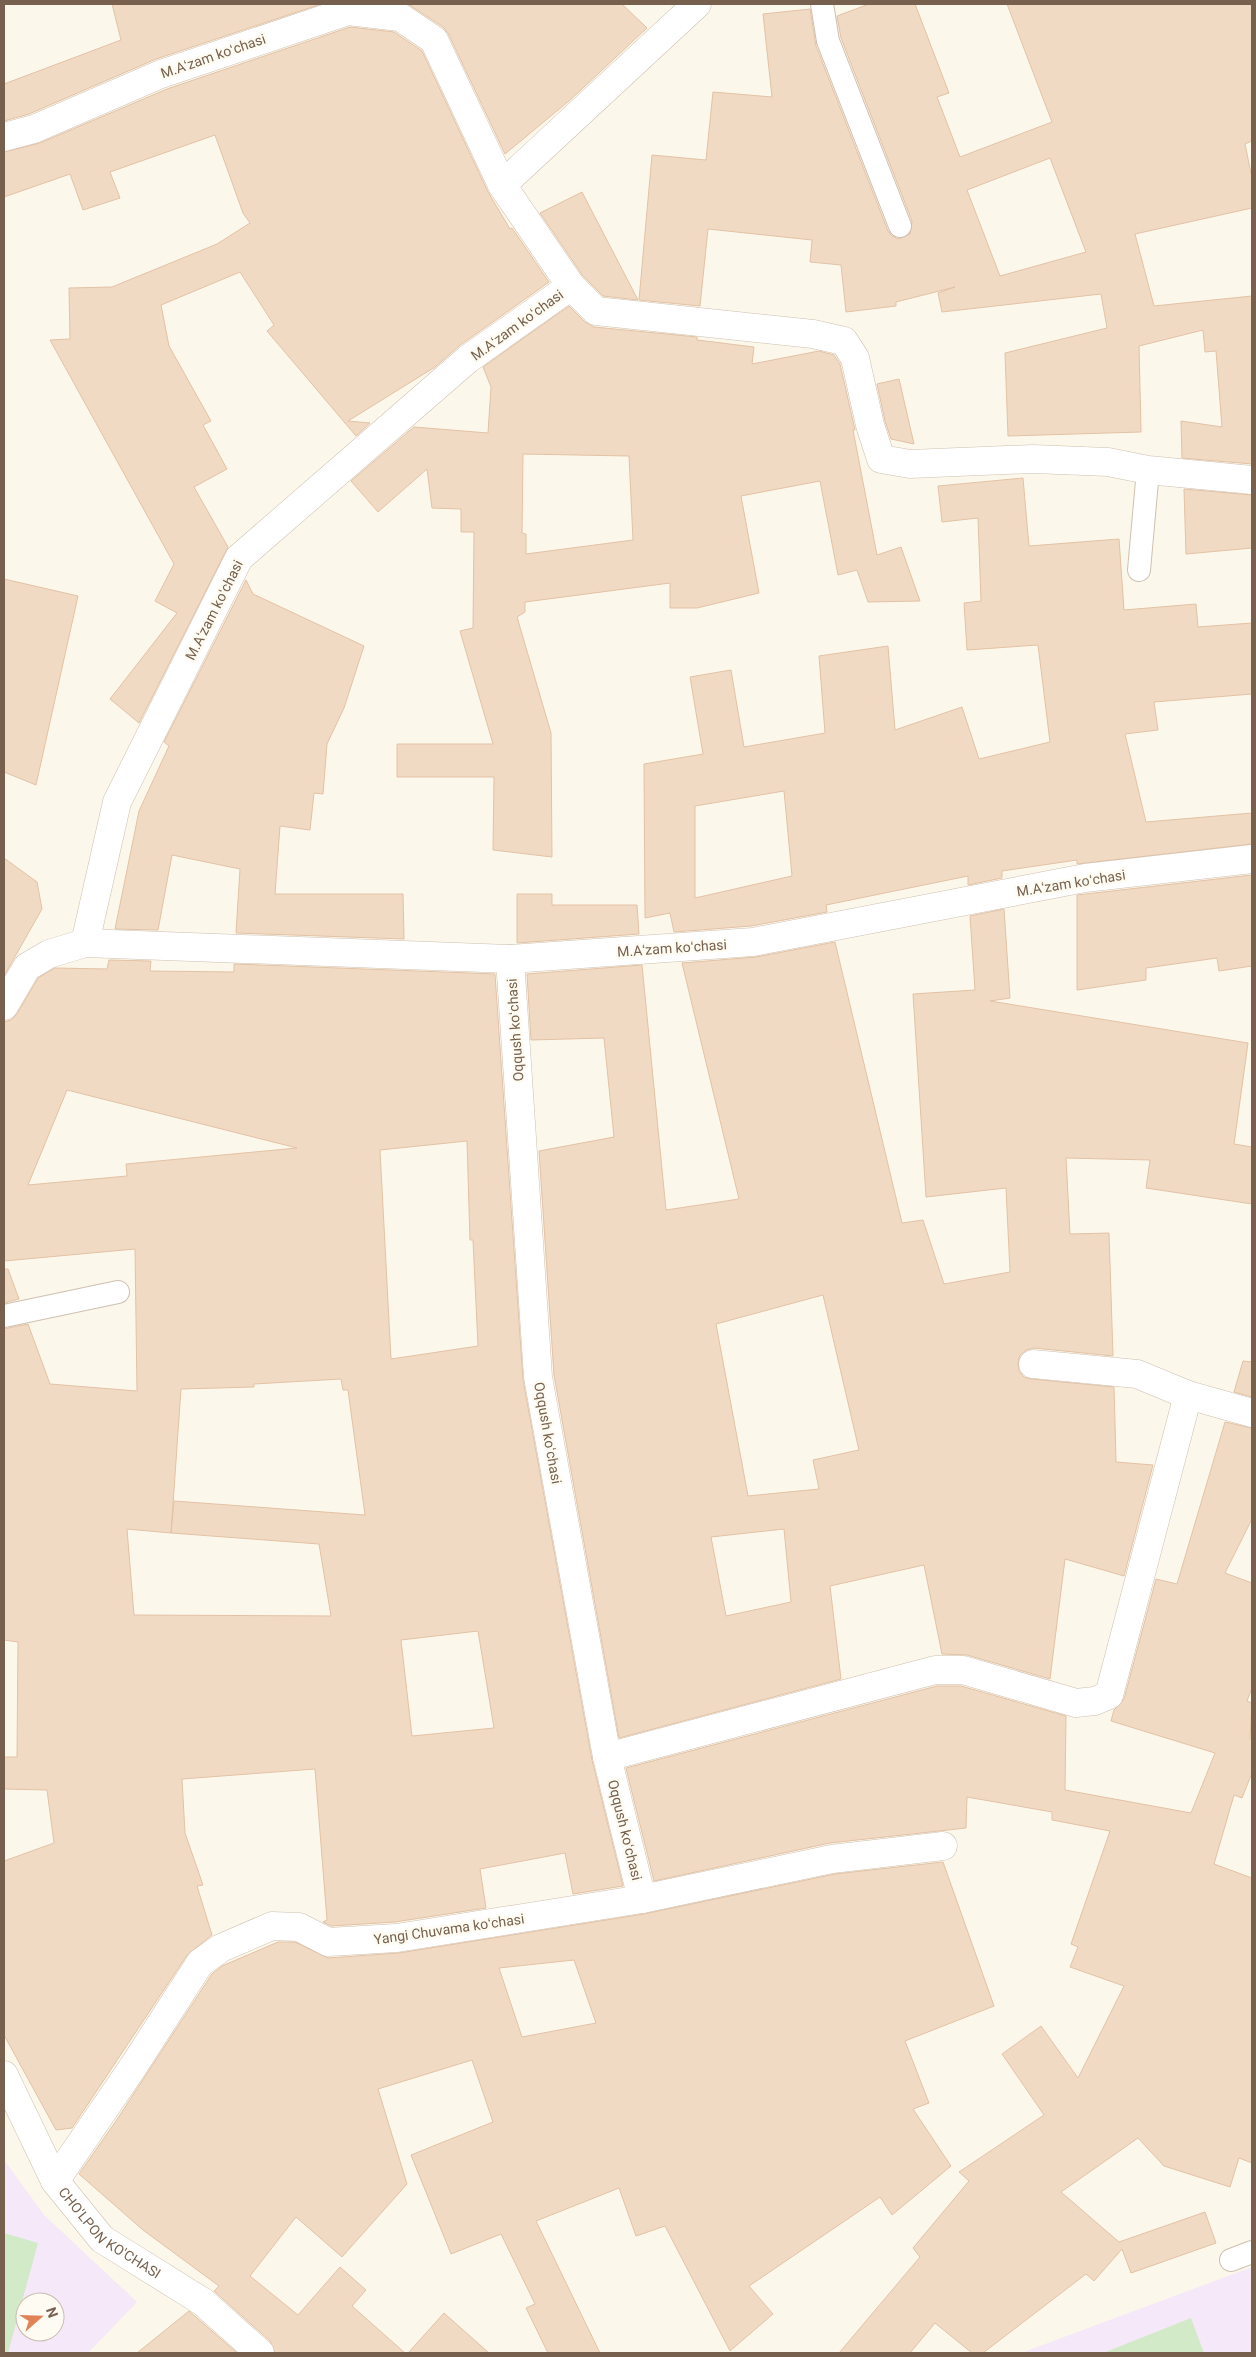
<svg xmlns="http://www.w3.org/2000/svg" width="1256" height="2357" viewBox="0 0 1256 2357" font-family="Roboto,sans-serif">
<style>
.education{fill:#f4e8f9;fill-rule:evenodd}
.green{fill:#d3eac9}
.building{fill:#f0dac4;stroke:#e3c2a5;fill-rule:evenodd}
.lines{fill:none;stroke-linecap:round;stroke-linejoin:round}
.service-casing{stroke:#cec0b0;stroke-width:24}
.minor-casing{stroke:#cec0b0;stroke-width:29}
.service{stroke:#fff;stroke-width:22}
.minor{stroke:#fff;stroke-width:28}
.labels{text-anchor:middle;stroke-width:5;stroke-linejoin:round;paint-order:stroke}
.street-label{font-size:14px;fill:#77614e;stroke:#fefbf2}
</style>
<rect width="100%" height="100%" fill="#fcf7eb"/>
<g class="education">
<path d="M4 2160 44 2215 137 2302 88 2353H4ZM25 2302H55V2332H25Z"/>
<polygon points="1252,2267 1252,2353 1021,2353"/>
</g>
<g class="green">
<polygon points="4,2233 38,2243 8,2353 4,2353"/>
<polygon points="1191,2318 1204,2353 1103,2353"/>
</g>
<g class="building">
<polygon points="112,4 321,4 156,59 29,114 4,121 4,84 121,40"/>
<polygon points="408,4 622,4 647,28 569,101 505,154 448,33 443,27"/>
<path d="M869 4H915L949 93 937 97 960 157 1052 122 1007 4H1252V141L1245 144 1252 178V208L1135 234 1154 306 1252 296V464L1182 458 1181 421 1222 427 1216 351 1205 352 1203 330 1139 346 1141 432 1008 436 1005 353 1107 328 1101 294 942 312 938 293 955 287 896 302V306L846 312 841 265 810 262 812 240 708 229 700 306 639 300 652 155 706 160 713 92 772 97 763 14 810 9 816 46 888 231 892 236 898 239 910 234 912 221 841 38 837 16ZM1050 158 1086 252 1000 276 967 190Z"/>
<polygon points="350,27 394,32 422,51 488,192 510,229 512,228 549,282 459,346 435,367 348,421 370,423 356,436 267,331 274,325 240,272 161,305 169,346 211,421 203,425 227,469 194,487 228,547 139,723 110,699 177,613 155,601 174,564 50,340 70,339 69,288 112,287 217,244 250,223 243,213 215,135 110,172 120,198 83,210 70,174 4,197 4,152 40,143 167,89"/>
<polygon points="582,192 638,300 603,296 583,276 540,213"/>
<path d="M569 306 585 322 594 327 697 337V340L754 347 752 364 819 351 834 355 840 364 855 430H853L877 555 901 547 920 601 868 602 857 570 838 575 820 481 741 496 759 593 697 608H670V583L525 602V612L517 617 551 733 552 857 493 850 494 777H397V744H493L460 631 473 628 474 532H461V509L432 508 427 469 378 512 351 481 414 427 488 433 491 387 483 367ZM523 454 629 456 633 540 526 554V534L522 533Z"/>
<polygon points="899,379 914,444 891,439 885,421 877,384"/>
<path d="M1023 478 1029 546 1119 539 1124 610 1196 604 1198 627 1252 623V694L1154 702 1158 730 1125 734 1146 822 1252 813V844L1077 864V860L1002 871V878L968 885V876L826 905 827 912 751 926 674 932 670 913 645 918 644 764 703 754 690 677 731 670 744 747 825 733 819 656 888 646 895 730 962 707 979 759 1050 742 1038 645 967 650 964 603 981 601 978 518 942 522 938 486ZM784 791 792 876 695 898V806Z"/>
<polygon points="1184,489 1252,495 1252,548 1186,554"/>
<polygon points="4,579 78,596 36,785 4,772"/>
<polygon points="246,580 253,594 364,646 344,708 327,744 323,794 314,793 310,830 280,826 275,894 403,894 404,939 236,933 240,869 172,855 158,930 115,929 139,811 169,746 164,742"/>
<polygon points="4,858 37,882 42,909 4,976"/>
<polygon points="1252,875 1252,966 1219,971 1217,958 1146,968 1146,980 1077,990 1077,895"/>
<polygon points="517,894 552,894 552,905 637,905 639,934 517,943"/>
<path d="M1004 909 1010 998 990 1001 1248 1043 1234 1144 1252 1147V1204L1146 1188 1150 1160 1066 1158 1070 1234 1109 1233 1113 1356 1034 1348 1026 1350 1020 1355 1018 1362 1019 1371 1024 1377 1031 1379 1114 1387 1116 1462 1153 1465 1124 1576 1065 1559 1050 1679 967 1655 942 1654 924 1565 830 1586 841 1679 619 1738 554 1375 539 1151 614 1137 604 1038 531 1040 527 974 642 965 666 1210 739 1199 682 963 756 957 835 942 902 1223 923 1220 944 1284 1010 1272 1006 1188 926 1197 913 994 975 990 970 916ZM823 1295 859 1450 813 1460 819 1489 748 1496 716 1324ZM784 1529 791 1602 726 1616 711 1537Z"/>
<path d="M109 960 151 961 150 971 234 972V964L495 974 523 1380 592 1760 623 1886 573 1894 565 1853 480 1869 486 1908 395 1922 331 1926 323 1922 327 1920 315 1769 182 1779 185 1833 203 1885 197 1886 212 1935 187 1955 72 2128 56 2130 4 2035V1861L54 1843 47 1790 4 1789V1757H17L18 1642 4 1640V1329L28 1324 50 1384 137 1391 135 1249 4 1261V1022L11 1020 17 1014 38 978 55 968 107 969ZM67 1090 297 1148 126 1164 127 1176 28 1185ZM467 1141 470 1240H473L478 1346 391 1359 380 1150ZM341 1379 343 1390H348L365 1515 174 1501 171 1533 319 1544 331 1616 134 1615 127 1529 171 1533 181 1389 254 1387V1384ZM478 1631 494 1728 412 1736 401 1640Z"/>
<polygon points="4,1269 8,1269 19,1299 4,1303"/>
<polygon points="1243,1361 1252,1362 1252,1397 1234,1392"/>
<polygon points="1225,1422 1252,1428 1252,1519 1225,1573 1252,1583 1252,1688 1247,1701 1252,1703 1250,1739 1252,1740 1252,1773 1242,1798 1234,1795 1214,1864 1252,1878 1252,2163 1239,2158 1230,2187 1164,2166 1138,2138 1061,2192 1119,2242 1205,2212 1216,2243 1131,2273 1122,2249 1094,2281 1086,2274 983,2353 972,2353 935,2323 910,2353 839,2353 920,2257 913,2248 969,2181 959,2172 1044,2115 1002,2054 1041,2026 1078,2078 1124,1986 1070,1967 1078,1947 1071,1944 1110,1831 1052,1820 1052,1812 967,1797 966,1828 830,1843 654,1881 626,1768 937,1686 961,1686 1066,1716 1065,1790 1191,1813 1215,1753 1111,1721 1114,1710 1124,1699 1156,1579 1177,1584"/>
<path d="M943 1862 994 2006 905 2041 929 2103 913 2109 951 2166 892 2215 880 2197 749 2286 773 2314 730 2351 665 2226 636 2236 619 2188 536 2221 600 2353H548L526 2308 535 2304 501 2234 451 2254 411 2155 493 2122 472 2060 378 2089 407 2184 342 2257 296 2217 250 2276 298 2315 340 2267 366 2290 352 2306 405 2353H275L270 2341 214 2291 219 2286 143 2230 79 2174 116 2121 212 1974 222 1966 278 1942H295L328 1958 399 1953 644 1914 835 1874ZM574 1960 596 2023 522 2037 499 1968Z"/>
<polygon points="189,2311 237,2353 137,2353"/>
<polygon points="444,2313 489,2353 408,2353"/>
</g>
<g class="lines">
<defs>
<g id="service">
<polyline points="822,4 828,41 900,226"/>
<polyline points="1139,570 1148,470"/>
<polyline points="4,1316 118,1292"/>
<polyline points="1231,2260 1252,2252"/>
</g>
<g id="minor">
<polyline points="4,137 34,129 161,74 348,11 400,17 434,40 502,185 571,286 468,359 239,558 117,802 85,943"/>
<polyline points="502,185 697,4"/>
<polyline points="571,286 596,311 813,334 844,341 855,358 870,425 881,459 910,464 1033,459 1108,462 1148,470 1252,480"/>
<polyline points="510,959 538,1377 607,1757 642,1899"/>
<polyline points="4,1006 27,967 49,954 85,943 510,959 753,942 1085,878 1252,859"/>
<polyline points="1033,1364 1137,1374 1188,1395"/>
<polyline points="607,1757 935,1670 963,1670 1076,1703 1095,1701 1109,1695 1188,1395 1252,1413"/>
<path id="s1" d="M4 2075 55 2181 102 2239 203 2302 260 2353"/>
<polyline points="55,2181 133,2067 200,1963 221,1948 272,1926 299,1927 328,1942 397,1938 642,1899 832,1859 943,1846"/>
</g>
</defs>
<use href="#service" class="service-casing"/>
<use href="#minor" class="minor-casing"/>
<use href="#service" class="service"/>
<use href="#minor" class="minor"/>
</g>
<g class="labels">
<g class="street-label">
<text transform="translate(213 56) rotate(-19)" y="5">M.Aʻzam koʻchasi</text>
<text transform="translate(517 325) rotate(-36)" y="5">M.Aʻzam koʻchasi</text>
<text transform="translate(214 610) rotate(-63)" y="5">M.Aʻzam koʻchasi</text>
<text transform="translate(1071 883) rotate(-9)" y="5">M.Aʻzam koʻchasi</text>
<text transform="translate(672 948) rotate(-4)" y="5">M.Aʻzam koʻchasi</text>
<text transform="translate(515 1030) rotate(-94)" y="5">Oqqush koʻchasi</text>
<text transform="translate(548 1433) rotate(80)" y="5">Oqqush koʻchasi</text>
<text transform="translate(625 1830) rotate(76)" y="5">Oqqush koʻchasi</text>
<text transform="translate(449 1929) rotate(-8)" y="5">Yangi Chuvama koʻchasi</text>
<text dy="5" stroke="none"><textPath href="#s1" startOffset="194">CHO'LPON KO'CHASI</textPath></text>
</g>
</g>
<rect width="1256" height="2357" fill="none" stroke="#77614e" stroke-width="10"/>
<g transform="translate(40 2317) rotate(70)"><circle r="24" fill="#fefbf2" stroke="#c8bdb0"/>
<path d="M0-4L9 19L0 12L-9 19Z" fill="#e08356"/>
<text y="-8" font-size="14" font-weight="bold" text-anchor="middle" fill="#77614e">N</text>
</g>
</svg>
